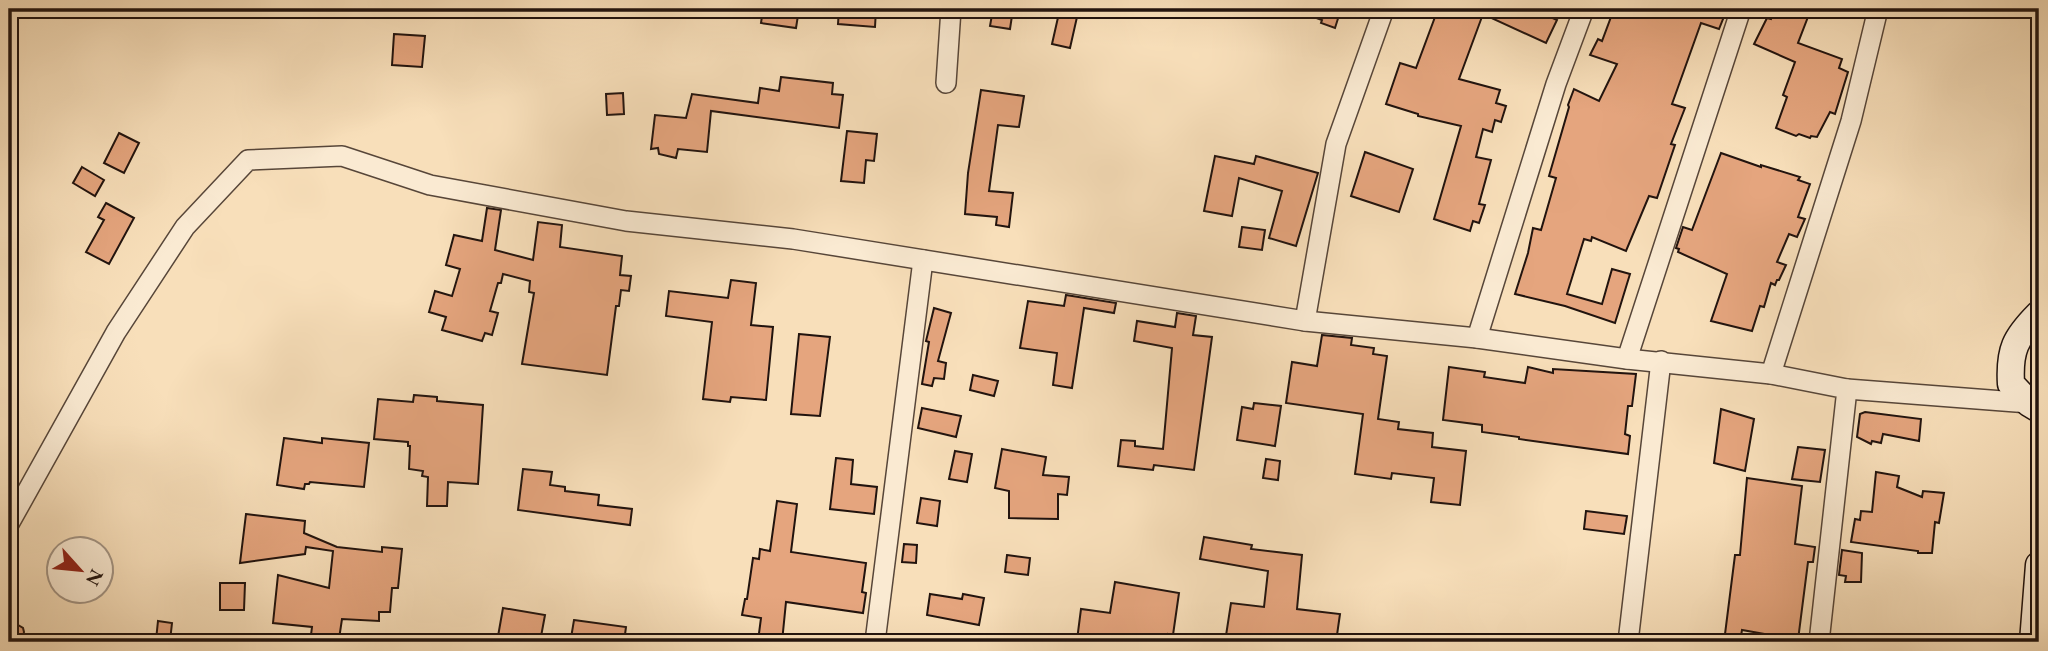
<svg xmlns="http://www.w3.org/2000/svg" width="2048" height="651" viewBox="0 0 2048 651" font-family="'EB Garamond',serif">
<style>
.building{fill:#e5a57e;stroke:#21130e;stroke-width:2}
.lines{fill:none;stroke-linecap:round;stroke-linejoin:round}
.minor-casing{stroke:#574639;stroke-width:22}
.secondary-casing{stroke:#21130e;stroke-width:29}
.minor{stroke:#faead2;stroke-width:19}
.secondary{stroke:#faead2;stroke-width:26}
</style>
<rect width="100%" height="100%" fill="#f8dfba"/>
<filter id="stains"><feTurbulence type="fractalNoise" baseFrequency=".00286" numOctaves="4"/><feColorMatrix values="0 0 0 0 .2 0 0 0 0 .09 0 0 0 0 .02 0 0 0 .5 -.17"/></filter>
<radialGradient id="worn" r=".72"><stop offset=".6" stop-color="#630" stop-opacity="0"/><stop offset="1" stop-color="#630" stop-opacity=".3"/></radialGradient>
<g class="building">
<polygon points="763,9 799,9 796,28 761,23"/>
<polygon points="839,9 876,9 875,27 838,24"/>
<polygon points="993,9 1013,9 1010,29 990,26"/>
<polygon points="1297,9 1341,9 1335,28 1321,23 1322,20 1297,11"/>
<polygon points="1438,9 1549,9 1546,15 1557,20 1546,43 1483,14 1459,79 1500,90 1496,103 1506,106 1501,122 1495,120 1492,132 1483,129 1476,157 1491,160 1479,204 1485,205 1479,223 1473,221 1470,231 1434,219 1461,126 1418,116 1418,114 1386,104 1400,63 1416,68"/>
<polygon points="1614,9 1727,9 1719,29 1701,23 1672,104 1685,108 1671,144 1675,145 1657,198 1649,196 1626,251 1592,237 1591,241 1584,239 1567,294 1602,304 1612,269 1630,274 1615,323 1565,306 1515,294 1528,253 1533,228 1541,230 1556,178 1549,176 1569,107 1568,105 1574,89 1599,101 1617,64 1590,55 1598,39 1602,41"/>
<polygon points="1774,9 1811,9 1798,43 1842,59 1839,68 1848,72 1835,114 1830,112 1817,137 1811,136 1810,138 1799,134 1796,136 1776,128 1787,97 1783,95 1795,62 1754,44 1767,18 1771,19"/>
<polygon points="1059,13 1077,17 1070,48 1052,44"/>
<polygon points="394,34 425,36 422,67 392,65"/>
<polygon points="781,77 833,83 832,94 843,95 839,128 711,111 707,152 678,149 676,158 659,154 658,148 651,149 655,115 686,118 692,94 758,103 760,88 779,91"/>
<polygon points="981,90 1024,96 1019,127 998,125 989,191 1013,193 1009,227 996,225 997,217 965,214 968,173"/>
<polygon points="623,93 624,114 607,115 606,94"/>
<polygon points="847,131 877,134 874,161 866,160 864,183 841,181"/>
<polygon points="119,133 139,143 124,173 104,163"/>
<polygon points="1365,152 1413,169 1399,212 1351,196"/>
<polygon points="1721,153 1761,167 1761,165 1800,177 1798,180 1810,184 1798,217 1805,219 1797,237 1789,234 1777,262 1786,265 1779,280 1777,280 1775,285 1771,283 1764,307 1760,306 1752,331 1711,321 1727,274 1678,252 1679,249 1676,248 1683,227 1692,230"/>
<polygon points="1215,156 1254,164 1256,156 1318,173 1296,246 1269,238 1282,191 1239,178 1232,216 1204,211"/>
<polygon points="82,167 104,180 95,196 73,183"/>
<polygon points="106,203 134,218 109,264 86,252 104,220 98,217"/>
<polygon points="487,208 501,210 495,250 533,260 538,222 562,225 560,247 622,256 620,275 631,276 629,291 621,290 619,306 616,306 607,375 522,364 534,293 529,292 530,281 503,274 501,283 498,283 490,311 498,313 492,335 485,333 482,341 442,330 446,317 429,312 435,291 452,296 460,269 446,265 454,235 482,241"/>
<polygon points="1242,227 1265,230 1262,250 1239,247"/>
<polygon points="731,280 756,283 751,325 773,327 766,400 731,397 730,402 703,399 712,322 666,316 669,291 728,298"/>
<polygon points="1066,295 1116,303 1114,313 1084,308 1072,388 1053,385 1057,353 1020,348 1028,301 1064,306"/>
<polygon points="934,308 951,313 938,361 946,363 944,379 934,378 932,386 922,384 929,342 926,341"/>
<polygon points="1177,313 1196,316 1193,335 1212,337 1194,470 1154,465 1153,470 1118,466 1121,440 1135,441 1135,446 1163,449 1172,348 1134,341 1137,321 1175,327"/>
<polygon points="799,334 830,337 820,416 791,414"/>
<polygon points="1322,335 1352,338 1351,345 1374,348 1373,354 1387,356 1378,419 1399,422 1398,429 1433,433 1432,447 1466,451 1460,505 1431,502 1434,478 1392,473 1391,479 1355,474 1363,414 1286,403 1292,362 1317,366"/>
<polygon points="1449,367 1485,372 1484,377 1525,383 1528,367 1553,373 1553,369 1636,374 1632,406 1628,406 1625,434 1630,436 1628,454 1519,439 1519,437 1482,432 1482,425 1443,420"/>
<polygon points="973,375 998,381 994,396 970,390"/>
<polygon points="414,395 437,397 437,401 483,405 478,484 448,482 447,506 427,506 428,477 422,476 423,471 409,469 410,446 408,446 408,442 374,439 378,399 413,402"/>
<polygon points="1254,403 1281,406 1275,446 1237,440 1242,407 1253,409"/>
<polygon points="922,408 961,416 956,437 918,428"/>
<polygon points="1721,409 1754,419 1745,471 1714,463"/>
<polygon points="1865,412 1921,419 1919,441 1883,434 1881,443 1872,441 1871,444 1857,437 1860,414"/>
<polygon points="284,438 322,443 322,438 369,443 364,487 310,482 309,484 305,484 304,489 277,485"/>
<polygon points="1798,447 1825,450 1820,482 1792,479"/>
<polygon points="1002,449 1046,457 1043,475 1069,477 1067,495 1058,494 1058,519 1009,518 1009,491 995,488"/>
<polygon points="955,451 972,454 967,482 949,479"/>
<polygon points="836,458 853,460 851,484 877,487 874,514 830,509"/>
<polygon points="1266,459 1280,461 1278,480 1263,478"/>
<polygon points="523,469 552,472 550,485 565,487 565,491 599,495 598,505 632,509 630,525 518,510"/>
<polygon points="1876,472 1899,476 1897,487 1922,497 1923,491 1944,493 1939,523 1935,522 1932,553 1918,553 1918,551 1851,542 1855,519 1860,520 1861,511 1872,512"/>
<polygon points="1747,478 1802,486 1795,544 1815,547 1813,562 1808,562 1798,640 1742,630 1740,642 1724,642 1735,555 1740,555"/>
<polygon points="921,498 940,501 937,526 917,523"/>
<polygon points="777,501 797,504 791,552 866,563 862,592 866,593 863,613 786,602 782,642 758,641 761,618 742,615 745,599 747,599 753,558 759,559 760,549 770,551"/>
<polygon points="1586,511 1627,516 1624,534 1584,529"/>
<polygon points="246,514 305,521 304,533 337,547 382,552 382,547 402,549 398,588 392,588 390,612 379,612 379,621 342,619 339,639 311,635 312,627 273,623 278,575 329,588 333,551 306,547 305,554 240,563"/>
<polygon points="1204,537 1252,545 1251,549 1302,555 1297,609 1340,614 1336,642 1225,642 1231,603 1264,607 1268,571 1200,559"/>
<polygon points="904,544 917,545 916,563 902,562"/>
<polygon points="1842,550 1862,553 1861,582 1845,582 1846,576 1839,575"/>
<polygon points="1007,555 1030,558 1028,575 1005,572"/>
<polygon points="1115,582 1179,593 1173,635 1168,634 1167,641 1141,637 1141,642 1077,640 1081,609 1110,613"/>
<polygon points="220,583 245,583 244,610 220,610"/>
<polygon points="930,594 962,599 963,594 984,598 979,625 927,615"/>
<polygon points="503,608 545,615 540,642 497,642"/>
<polygon points="574,620 626,627 624,642 595,642 571,638"/>
<polygon points="158,621 172,623 170,641 156,640"/>
<polygon points="13,626 18,625 23,628 24,632 23,636 15,641 9,632"/>
</g>
<g class="lines">
<defs>
<g id="minor">
<polyline points="946,83 951,9"/>
<polyline points="1305,321 1336,144 1384,9"/>
<polyline points="1477,338 1556,84 1584,9"/>
<polyline points="1627,359 1741,9"/>
<polyline points="1771,374 1851,121 1878,9"/>
<polyline points="1847,389 2029,403"/>
<polyline points="9,524 116,332 185,227 248,160 342,156 430,185 626,221 793,239 1305,321 1477,338 1627,359 1771,374 1847,389 1819,642"/>
<polyline points="875,642 923,260"/>
<polyline points="1628,642 1661,361"/>
</g>
<g id="secondary">
<path d="M2039 314C2015 338 2009 350 2011 384L2029 403 2039 409"/>
<polyline points="2033,642 2039,565"/>
</g>
</defs>
<use href="#minor" class="minor-casing"/>
<use href="#secondary" class="secondary-casing"/>
<use href="#minor" class="minor"/>
<use href="#secondary" class="secondary"/>
</g>
<rect width="2048" height="651" fill="none" stroke="#f8dfba" stroke-width="35"/>
<rect x="10" y="10" width="2027" height="630" fill="none" stroke="#21130e" stroke-width="3.5"/>
<rect x="18" y="18" width="2013" height="616" fill="none" stroke="#21130e" stroke-width="2"/>
<g transform="translate(80 570) rotate(117)"><circle r="33" fill="#faead2" stroke="#a39484" stroke-width="2"/>
<path d="M0-5L12 26L0 18L-12 26Z" fill="#8f2418"/>
<text y="-10" font-size="19" font-weight="bold" text-anchor="middle" fill="#21130e">N</text>
</g>
<rect width="100%" height="100%" filter="url(#stains)"/>
<rect width="100%" height="100%" fill="url(#worn)"/>
</svg>
